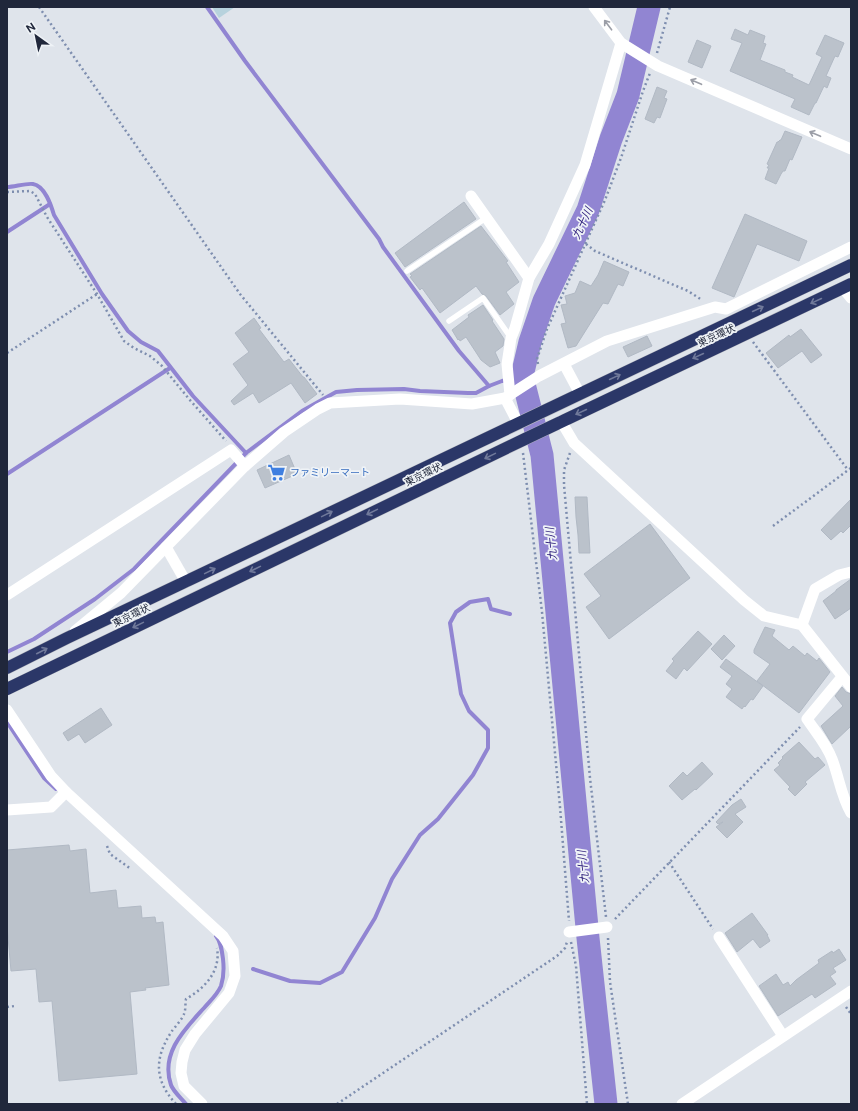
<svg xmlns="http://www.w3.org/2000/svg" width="858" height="1111" viewBox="0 0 858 1111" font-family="'Public Sans','Noto Sans JP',sans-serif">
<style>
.green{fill:#b7d2dd}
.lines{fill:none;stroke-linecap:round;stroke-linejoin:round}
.stream{stroke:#9185d2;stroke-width:4}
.river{stroke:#9185d2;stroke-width:23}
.building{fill:#bbc2cb;stroke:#b1b9c4}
.highway-casing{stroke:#bcbec4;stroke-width:13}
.path{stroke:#7e8eaf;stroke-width:2.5;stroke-dasharray:2 3;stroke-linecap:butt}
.lane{stroke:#fff;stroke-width:5.5}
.street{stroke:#fff;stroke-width:11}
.highway{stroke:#2b3768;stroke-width:12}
.oneway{stroke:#9b9ea7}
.oneway2{stroke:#70799a}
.labels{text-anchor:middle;stroke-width:3.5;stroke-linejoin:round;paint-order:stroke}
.street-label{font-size:10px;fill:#20273b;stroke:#eff3f7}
.shop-label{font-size:10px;fill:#366cbe;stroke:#eff3f7;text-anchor:start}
.water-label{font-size:11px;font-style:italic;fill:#291978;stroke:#eff3f7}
</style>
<rect width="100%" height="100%" fill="#dfe4eb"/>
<polygon class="green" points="212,7 235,7 219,18"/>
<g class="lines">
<g class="stream">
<polyline points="207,7 245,61 379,239 383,247 459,351 489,386 502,381 522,376"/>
<path d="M7 187C14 187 26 183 33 184 45 186 51 205 54 215L102 294 128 331 141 342 158 351 193 396 246 453"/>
<polyline points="7,232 50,204"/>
<polyline points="7,474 170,368"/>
<polyline points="7,652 34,639 95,599 134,569 246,453 302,411 336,392 357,390 404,389 420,391 468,393 476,393 489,386"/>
<polyline points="7,722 44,778 56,789"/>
<polyline points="253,969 290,981 320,983 342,972 375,918 392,879 420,835 438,819 473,775 488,748 488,730 469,711 461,694 450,623 456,612 470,602 488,599 491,609 510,614"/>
<path d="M186 1104C181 1098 173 1091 171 1085 160 1053 185 1029 204 1008 210 1001 217 995 221 986 224 977 224 968 223 959 222 951 221 942 216 936"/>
</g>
<polyline class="river" points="606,1104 588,938 542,455 522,376 530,342 544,301 588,210 611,139 628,95 649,7"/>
</g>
<g class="building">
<polygon points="735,29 748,35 750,30 765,36 763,43 766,44 760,60 785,70 785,72 793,75 792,77 809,85 822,57 816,54 825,35 844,43 838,57 835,56 826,76 831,78 827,88 824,86 816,103 815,103 809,115 791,107 795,99 730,71 742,43 731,39"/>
<polygon points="697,40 711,46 702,68 688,62"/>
<polygon points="657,87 667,91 664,98 667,99 660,118 657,117 654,123 645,119"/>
<polygon points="785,131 802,137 792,160 790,159 785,171 783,171 781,174 776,184 765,179 769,168 767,168 769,165 767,164 777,142 778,142 780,140 781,140"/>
<polygon points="464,202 476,219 405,267 395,253"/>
<polygon points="745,214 807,241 799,261 757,244 734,297 712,288"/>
<polygon points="481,226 508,261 506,262 519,282 506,292 514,304 500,315 486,296 482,294 476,286 440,313 422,288 420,290 410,277 412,276 410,274"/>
<polygon points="604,261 629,272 623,286 618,284 608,304 603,303 576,346 568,348 561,324 566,323 561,305 567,304 565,296 575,293 580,281 591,286 598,275"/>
<polygon points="483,305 493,320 492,321 504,339 503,346 495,352 500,363 490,367 481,360 466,337 460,341 459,339 458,340 452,330 469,317 468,315"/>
<polygon points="254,318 261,328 259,329 284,362 289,359 303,377 304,377 317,394 305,403 291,383 259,403 253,393 234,405 231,401 248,385 233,364 249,352 235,333"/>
<polygon points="801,329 822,355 811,363 802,351 778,368 766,353 789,335 790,337"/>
<polygon points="647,336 652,346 628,357 623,347"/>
<polygon points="289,455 297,474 265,488 257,470"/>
<polygon points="575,497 587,497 590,553 579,553 578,535 576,517"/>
<polygon points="851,499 851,525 843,533 841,531 831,540 821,530"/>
<polygon points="650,524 690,578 609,639 586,607 601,596 584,574"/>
<polygon points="851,579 851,608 835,619 823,601 836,591 836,590"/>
<polygon points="765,627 775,630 772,636 789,650 793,646 805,656 807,653 817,661 819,658 830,672 799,713 757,681 770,664 754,653 754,650"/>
<polygon points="698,631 712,644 687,671 684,668 676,679 666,671 674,661 672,659"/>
<polygon points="724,635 735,646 722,660 711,649"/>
<polygon points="726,659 763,686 753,700 751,699 745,707 744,706 742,709 726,697 732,689 726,684 732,676 720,667"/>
<polygon points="842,687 846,692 851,694 851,726 832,744 821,726 843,706 835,696"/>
<polygon points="101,708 112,725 85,743 79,734 68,741 63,733"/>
<polygon points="799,742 815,759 818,757 825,765 805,782 807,784 795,796 788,789 790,787 774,770 780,765 778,763 783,758 782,757"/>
<polygon points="702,762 713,774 696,790 695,789 682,800 669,786 683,772 687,776"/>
<polygon points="741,799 746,807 735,814 743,822 727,838 716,827 723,822 718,824 716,822 732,805"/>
<polygon points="69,845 70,851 86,849 90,893 116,890 118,908 141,906 142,918 155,917 156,923 163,922 169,985 145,988 146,990 130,992 137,1074 59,1081 52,1001 39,1002 36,969 11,971 7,926 7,850"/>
<polygon points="752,913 768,935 767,935 770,941 760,948 753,939 737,952 725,933"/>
<polygon points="839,949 846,960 833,968 836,972 830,976 836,984 815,998 812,994 778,1016 759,986 776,974 783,985 788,982 790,986 796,980 819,963 818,960 832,951 833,953"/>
</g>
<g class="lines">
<defs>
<g id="highway">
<polyline points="7,668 67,638 851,265"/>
<polyline points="7,689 525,439 851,284"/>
</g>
</defs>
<use href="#highway" class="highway-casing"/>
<g class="path">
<polyline points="39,7 240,294 323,395"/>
<polyline points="657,53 670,7"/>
<polyline points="7,192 30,191 35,194 47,217 97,294 124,341 134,348 150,356 162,366 189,399 226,441"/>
<polyline points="586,244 595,251 688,291 702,300"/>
<polyline points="753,342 848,470"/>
<polyline points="7,353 97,294"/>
<polyline points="538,364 537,359 547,329 605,200 621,158 643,91 650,73"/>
<polyline points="523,453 542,612 560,807 569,921"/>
<polyline points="570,453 564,470 564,485 590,778 606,917"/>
<polyline points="773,526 851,468"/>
<polyline points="107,846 110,854 131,869"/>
<polyline points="669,862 713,929"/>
<polyline points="615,919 800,727"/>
<polyline points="608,938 610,982 628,1104"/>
<polyline points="571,942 576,966 587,1104"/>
<polyline points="7,1007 15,1006"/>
<polyline points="846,1007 851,1014"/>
<path d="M176 1104C154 1080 154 1058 172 1031 175 1027 183 1018 184 1014 186 1009 185 1004 186 999 205 988 221 971 217 948"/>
<polyline points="337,1104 557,956 565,948 567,942"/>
</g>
<g class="lane">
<polyline points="407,271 486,218"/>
<polyline points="449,321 483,298 511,338"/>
</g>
<g class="street">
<polyline points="594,7 621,43 658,66 851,149"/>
<polyline points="471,196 529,278"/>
<polyline points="843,288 851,298"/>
<polyline points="564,364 580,394"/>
<polyline points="510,395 507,364 511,338 515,328 529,278 549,244 585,165 621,43"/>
<polyline points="505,398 518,423"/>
<polyline points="561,421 574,443 744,600 764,616 802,625 851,687"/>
<polyline points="166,547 186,582"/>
<polyline points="7,595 231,450 245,466 284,432 318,409 330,403 400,399 472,404 505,398 539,376 607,341 715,307 726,309 851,247"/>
<polyline points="802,625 815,589 839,575 851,572"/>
<polyline points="75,631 121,593 245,466"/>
<path d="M842 677 807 719C815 731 827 745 832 759 839 777 841 796 851 813"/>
<polyline points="7,710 51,776 66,792 223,936 233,951 235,976 229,993 195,1034 185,1050 182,1062 181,1073 184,1086 202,1104"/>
<polyline points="7,810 51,807 66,792"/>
<polyline points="569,932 607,927"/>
<polyline points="719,937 783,1036"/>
<polyline points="682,1104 851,991"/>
</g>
<use href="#highway" class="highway"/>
</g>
<defs><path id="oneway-shaft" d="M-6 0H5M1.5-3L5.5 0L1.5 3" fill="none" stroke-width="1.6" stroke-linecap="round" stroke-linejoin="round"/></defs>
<g class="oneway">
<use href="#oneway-shaft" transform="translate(608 25) rotate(-127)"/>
<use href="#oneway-shaft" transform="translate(696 82) rotate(-157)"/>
<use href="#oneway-shaft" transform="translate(815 134) rotate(-157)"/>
</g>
<g class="oneway2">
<use href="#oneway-shaft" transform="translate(816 301) rotate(155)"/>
<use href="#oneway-shaft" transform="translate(758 309) rotate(-25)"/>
<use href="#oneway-shaft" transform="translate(698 356) rotate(155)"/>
<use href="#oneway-shaft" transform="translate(615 377) rotate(-25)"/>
<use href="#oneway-shaft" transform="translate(581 412) rotate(155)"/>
<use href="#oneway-shaft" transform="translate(490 456) rotate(154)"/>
<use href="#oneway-shaft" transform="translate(372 512) rotate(154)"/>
<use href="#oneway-shaft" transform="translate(327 514) rotate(-26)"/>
<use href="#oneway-shaft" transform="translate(255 569) rotate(154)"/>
<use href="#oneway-shaft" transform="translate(210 571) rotate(-26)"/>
<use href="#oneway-shaft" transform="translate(138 625) rotate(154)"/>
<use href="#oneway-shaft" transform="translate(42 651) rotate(-27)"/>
</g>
<defs>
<symbol id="supermarket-bare" viewBox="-9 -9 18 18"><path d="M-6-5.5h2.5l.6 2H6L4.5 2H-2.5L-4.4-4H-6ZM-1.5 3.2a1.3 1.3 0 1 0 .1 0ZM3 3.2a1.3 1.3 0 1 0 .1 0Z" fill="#3f7fe0" stroke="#eff3f7" stroke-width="2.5" paint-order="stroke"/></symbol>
</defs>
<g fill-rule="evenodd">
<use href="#supermarket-bare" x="264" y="460" width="25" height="25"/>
</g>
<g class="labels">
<g class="street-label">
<text transform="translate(716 335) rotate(-25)" y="4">東京環状</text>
<text transform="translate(423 474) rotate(-26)" y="4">東京環状</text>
<text transform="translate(131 615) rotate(-26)" y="4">東京環状</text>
</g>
<g class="shop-label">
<text x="290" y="476">ファミリーマート</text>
</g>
<g class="water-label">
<text transform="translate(582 223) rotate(-65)" y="4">九十川</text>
<text transform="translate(551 544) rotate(-96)" y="4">九十川</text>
<text transform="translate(583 867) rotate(-96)" y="4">九十川</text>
</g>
</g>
<rect width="858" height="1111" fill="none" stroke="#20273b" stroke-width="16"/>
<g transform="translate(36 36) rotate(327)" stroke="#eff3f7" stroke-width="3" paint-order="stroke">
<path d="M0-3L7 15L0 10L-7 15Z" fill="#20273b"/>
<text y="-6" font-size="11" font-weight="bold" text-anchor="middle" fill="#20273b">N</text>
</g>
</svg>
